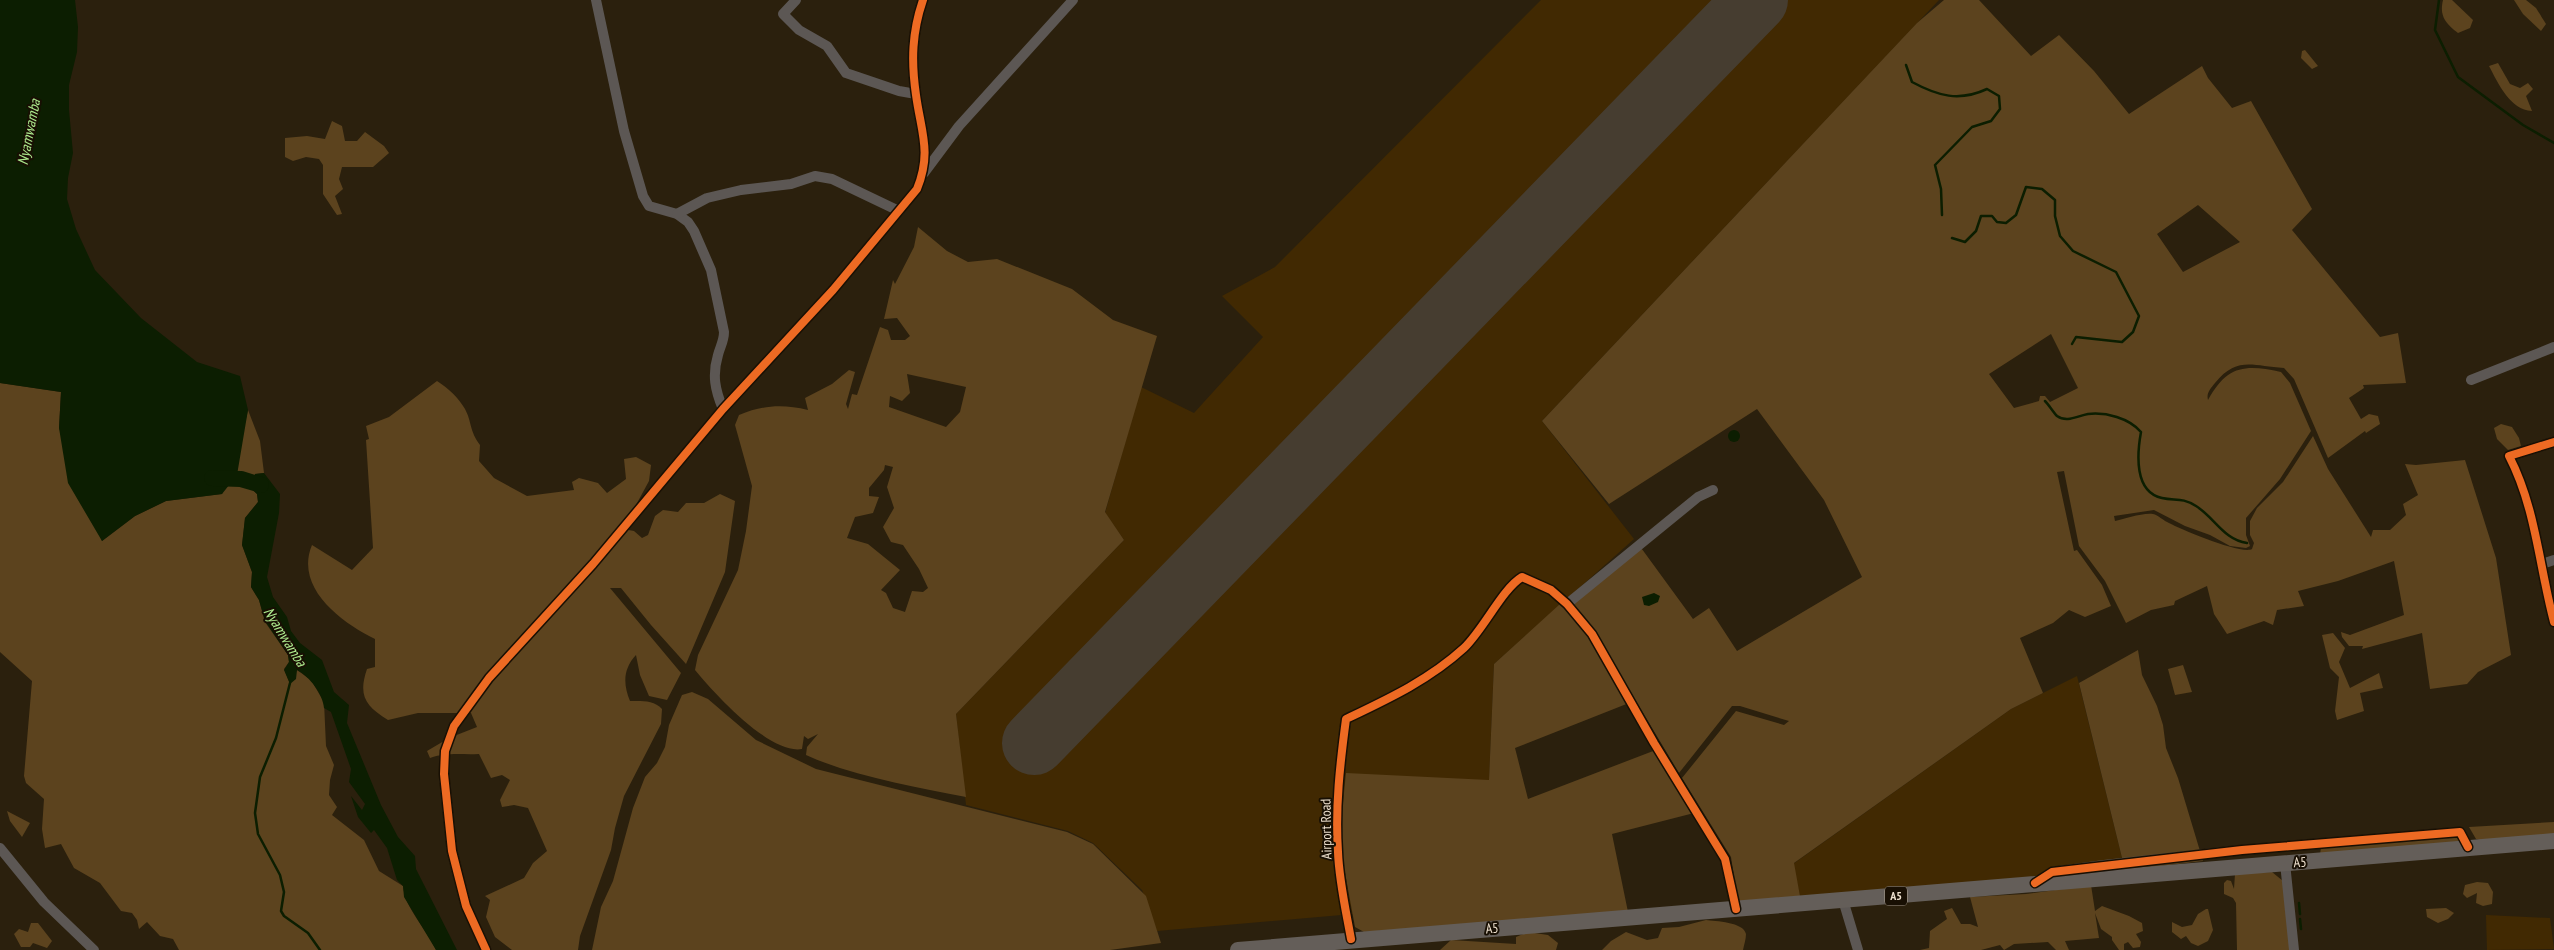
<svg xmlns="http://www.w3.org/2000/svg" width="2554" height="950" viewBox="0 0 2554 950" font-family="'PT Sans Narrow',sans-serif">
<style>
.built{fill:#412902}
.green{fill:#5c431e;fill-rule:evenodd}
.water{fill:#0c1e01}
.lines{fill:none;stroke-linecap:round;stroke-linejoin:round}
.stream{stroke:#0c1e01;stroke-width:2.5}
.river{stroke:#0c1e01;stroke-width:16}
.runway{stroke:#463d30;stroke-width:64}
.minor{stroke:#5c5754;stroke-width:10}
.trunk{stroke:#645e59;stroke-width:16}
.cycleway-casing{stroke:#180f03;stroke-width:11}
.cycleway{stroke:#ed6a23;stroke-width:8}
.labels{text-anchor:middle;stroke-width:4;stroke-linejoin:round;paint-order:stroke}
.shield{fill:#180f03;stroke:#aea292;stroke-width:1}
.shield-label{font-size:12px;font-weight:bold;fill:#efe1cf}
.street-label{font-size:14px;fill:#efe1cf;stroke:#180f03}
.water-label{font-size:15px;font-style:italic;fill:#aeeb8e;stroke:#180f03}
</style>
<rect width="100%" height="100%" fill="#2b200d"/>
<g class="built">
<polygon points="1541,0 1939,0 1542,421 1634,539 1494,664 1489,780 1341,851 1353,914 1157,931 1142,890 1093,843 1068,831 966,805 956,714 1124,540 1105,513 1141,387 1194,413 1263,337 1222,296 1275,267"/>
<polygon points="2077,676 2125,870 1800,896 1793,864 2011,709"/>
<polygon points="2486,915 2550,918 2554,949 2487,950"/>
</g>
<g class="green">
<path d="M1944 0H1979L2031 56 2059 35 2094 71 2129 114 2202 66 2208 78 2232 108 2251 101 2312 209 2292 230 2380 337 2398 333 2406 383 2363 385 2364 388 2349 398 2361 419 2369 414 2378 416 2380 424 2366 433 2365 431 2328 458 2294 379 2284 368C2252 366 2237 356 2215 383 2211 388 2206 393 2208 400 2227 366 2244 364 2281 372L2290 383 2311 431 2280 479 2246 518V535L2250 546 2246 548 2230 546 2210 535 2185 526 2154 510 2114 516 2115 521C2123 519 2145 512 2153 514 2158 515 2164 521 2169 523 2182 530 2242 555 2252 549L2254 543 2250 535V521L2257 508 2283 482 2313 436 2328 469 2371 537 2373 530H2390L2406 515 2403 504 2418 495 2405 464 2416 465 2465 460 2496 558 2511 655 2478 672 2467 684 2430 689 2422 633 2362 649 2363 646H2349L2342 637 2341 632 2350 635 2404 615 2394 561 2338 581 2298 591 2304 606 2277 610 2273 625 2264 621 2227 634 2214 614 2207 586 2175 601 2174 605 2151 610 2126 623 2105 581 2079 546 2064 471 2057 472 2074 551 2077 550 2102 585 2111 606 2085 617 2069 610 2053 623 2020 638 2043 693 2011 709 1794 863 1800 896 1738 902 1731 857 1682 778 1736 711 1784 725 1789 721 1740 706H1732L1679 773 1588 621 1571 601 1639 545 1693 619 1709 608 1737 651 1862 577 1824 500 1757 409 1609 504 1542 421 1917 23ZM2198 205 2240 242 2183 272 2157 234ZM2051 334 2078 388 2050 402 2045 396H2040L2039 401 2014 408 1989 374Z"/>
<path d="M2443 0H2452L2473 20 2470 28 2458 33C2446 24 2439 16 2443 0Z"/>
<polygon points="2514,0 2526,0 2536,8 2546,24 2541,31 2523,14"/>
<polygon points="2305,50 2318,66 2312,69 2301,58 2302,51"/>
<path d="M2498 63 2510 84 2520 88 2528 83 2533 89 2526 96 2532 111C2510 110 2498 83 2489 66Z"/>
<polygon points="332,121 342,126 345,141 357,141 365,132 384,146 389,153 373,167 342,167 339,179 343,189 335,196 342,214 337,215 323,194 323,165 319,159 306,157 293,161 285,157 285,138 307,136 325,139"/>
<path d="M918 227 947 251 968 262 997 259 1072 289 1113 320 1157 336 1105 512 1124 540 956 714 966 797C916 787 852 776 806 755L807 747 818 734 808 739 804 736 802 749C770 755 714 693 695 670L698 655 738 570 746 531 752 486 735 425 739 415C763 405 783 404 808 410L805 398 832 384 849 370 855 372 846 404 848 409 852 394 857 395 880 327 888 330 891 340H905L910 336 897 318 884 319 893 280 895 284 914 247ZM907 374 966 387 960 412 946 427 889 407 890 396 902 401 910 393ZM885 465 893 467 887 487 894 508 883 527 891 542 903 545 919 569 928 588 923 592 912 591 905 612 893 608 886 593 881 590 900 570 868 544 847 538 855 517 873 513 879 497 869 496V488L884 470Z"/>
<path d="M437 381C449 389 458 397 465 409 472 422 469 430 480 445L479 461 494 478 527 496 574 490 572 482 579 478 598 483 607 493 626 479 624 459 636 457 651 465 649 481 623 529 634 531 642 538 648 535 655 516 663 510 678 512 686 503H704L720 494 735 501 725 572 686 664 651 625 621 588H610L681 673 667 700 649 696 640 675 636 655C623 669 623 684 630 701 642 701 654 700 662 709L661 724 624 796 615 828 611 850 580 936 578 950H512L495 937 486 917 490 900 485 896 524 878 533 863 547 851 528 808 514 805 502 807 500 800 510 780 502 775 491 778 479 754C461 755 448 752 430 758L427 751 449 738 477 727 471 713H418L388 720C365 706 358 695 367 669L375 667V639C342 623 294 588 312 545L352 570 373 548 366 440 369 439 366 426 389 417Z"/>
<path d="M0 383 61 392 59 428 102 541 135 516 166 501 222 494 242 436 248 410 260 441 264 473 255 474 254 480 239 477 257 494 258 502 245 518 242 545 252 572 251 587 259 600 265 622 288 655 289 662 284 669 290 684 297 670 311 680 324 702 326 746 334 765 330 780 329 795 337 807 332 815 364 840 379 871 403 886C405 909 427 929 436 950H179L173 939 160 936 147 922 139 929 137 920 132 913 121 911 100 883 74 868 61 844 45 848 42 829 44 799 26 783 24 776 32 681 0 652Z"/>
<polygon points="2501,424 2512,427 2519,438 2521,446 2508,450 2497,439 2494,428"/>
<polygon points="1560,604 1584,629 1629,703 1515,748 1528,799 1661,748 1698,812 1612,834 1628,912 1364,932 1355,927 1341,851 1342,813 1346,773 1489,780 1494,664"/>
<polygon points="2333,633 2345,648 2339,662 2350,688 2379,673 2383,688 2360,693 2364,711 2337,720 2335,711 2339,677 2330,668 2322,635"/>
<polygon points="2138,650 2142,675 2157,706 2163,725 2166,748 2178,778 2203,861 2125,870 2079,683"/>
<polygon points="2183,665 2192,692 2175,695 2168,669"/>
<polygon points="692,692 708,699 756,740 816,769 1067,832 1093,844 1146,896 1161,943 1110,950 592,950 601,907 613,881 633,808 645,777 657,763 665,747 669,725 682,695"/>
<polygon points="7,811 30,823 22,837 10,821"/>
<polygon points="2554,822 2554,836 2488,842 2476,839 2469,827"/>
<polygon points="2463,835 2466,842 2320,855 2321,847"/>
<polygon points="2272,872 2283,881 2291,950 2237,950 2236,903 2233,898 2224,894 2224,883 2227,880 2231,881 2234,889 2235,874"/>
<polygon points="2477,882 2488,883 2493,892 2492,904 2483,906 2476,903 2477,893 2467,898 2463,894 2465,885"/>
<polygon points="2091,885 2095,911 2102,906 2129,916 2142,923 2143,931 2136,934 2141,942 2140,947 2133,948 2128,942 2124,944 2124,950 2119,950 2112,940 2112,937 2101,929 2095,913 2099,938 2065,941 2069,950 2056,950 2048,942 2014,944 2004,950 2000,945 1981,950 1920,950 1929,948 1930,931 1947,919 1944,911 1952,908 1961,924 1970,924 1978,927 1970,897 2026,894"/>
<polygon points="2446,908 2454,913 2448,919 2438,923 2427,917 2426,909"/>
<polygon points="2206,909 2208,909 2213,930 2208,941 2198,946 2191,943 2186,936 2181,939 2172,932 2172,922 2182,927 2192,925 2198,914"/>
<path d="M1706 920C1715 921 1744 922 1746 934 1746 939 1744 945 1743 950H1602L1611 941 1626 932 1647 940 1658 938 1662 928 1679 927Z"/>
<polygon points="31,923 38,923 52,941 47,948 33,943 30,947 21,947 14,934 19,929 28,932"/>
<polygon points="1528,932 1548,935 1558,943 1556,950 1440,950 1451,940 1516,944 1516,937"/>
</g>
<g class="water">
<polygon points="0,0 75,0 78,27 77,52 69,85 69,110 73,153 68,178 67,199 76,229 95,270 141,318 197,362 240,376 248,410 237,475 222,494 166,501 135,516 102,541 68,483 59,428 61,392 0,383"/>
<circle cx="1734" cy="436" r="6"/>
<path d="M264 473 280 494 279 513 267 577 273 597 287 617 291 631 300 643 322 660 334 692 349 705 347 723 381 805 398 837 415 856 416 869 457 950H436L404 897 403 886 397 880 387 848 374 830 371 833 358 817 351 796 362 810 365 804 349 782 351 769 331 712 324 708C323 694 310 677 297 670L296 679 290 684 284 670 289 662 288 655 265 621 259 600 251 587 252 572 242 545 245 518 258 502 257 494 238 476 254 480 255 474Z"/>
<polygon points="1654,593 1660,596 1658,602 1649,606 1644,605 1642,597"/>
</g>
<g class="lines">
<g class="stream">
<polyline points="2439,0 2435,30 2458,77 2523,125 2554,143"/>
<path d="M1906 65 1912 82C1938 96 1959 102 1987 89L1999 96 2000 109 1991 121 1972 127 1935 165 1941 189 1942 215"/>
<polyline points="1952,238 1965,242 1976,231 1981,216 1992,216 1997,222 2006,223 2016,215 2026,187 2042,189 2055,200 2055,216 2060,236 2073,251 2116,272 2139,316 2133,332 2122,342 2076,337 2072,344"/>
<path d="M2045 401C2049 405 2053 412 2057 416 2067 423 2077 416 2088 414 2106 412 2129 418 2141 432 2137 454 2134 492 2162 498 2175 501 2182 497 2196 506 2215 518 2224 540 2247 543"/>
<polyline points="290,683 276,738 260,777 255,813 258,834 280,875 284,892 281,911 284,916 308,933 320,950"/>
<polyline points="2299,903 2300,914"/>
<polyline points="2300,919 2301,929"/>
</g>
<polyline class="river" points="212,478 241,479 261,485"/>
<polyline class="runway" points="1034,743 1756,0"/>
<g class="minor">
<path d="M596 0 624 131 643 196 649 206 677 214 688 222 694 231 711 270 724 332C724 341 720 347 718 355 712 375 715 390 723 409"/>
<polyline points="796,0 783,14 799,30 827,46 846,73 899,91 916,94"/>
<polyline points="924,173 959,126 1073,0"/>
<polyline points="677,214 707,198 741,190 791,184 815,176 832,179 899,211"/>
<polyline points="2471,380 2554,347"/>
<path d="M2554 442 2509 456C2536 508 2539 566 2554 622"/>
<polyline points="2542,564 2554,560"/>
<polyline points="1567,604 1698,497 1713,490"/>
<polyline points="0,848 44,902 94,950"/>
<polyline points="2285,863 2294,950"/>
<polyline points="2038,881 2052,872 2104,865 2242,850 2460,832 2468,847"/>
<polyline points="1843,900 1858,950"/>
<path d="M1351 939C1346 911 1339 881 1338 852 1335 807 1340 764 1346 719 1388 699 1429 680 1464 648 1484 629 1502 589 1522 577L1551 590 1567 604 1592 634 1654 743 1725 859 1736 909"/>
<path d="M486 950 466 906 452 851 444 774 445 751 454 726 489 678 593 564 723 409 833 290 917 189C932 152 921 132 916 95 911 61 912 32 923 0"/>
</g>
<polyline class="trunk" points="1238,950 2554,841"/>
<defs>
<g id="cycleway">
<path d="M2554 442 2509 456C2536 508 2539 566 2554 622"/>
<polyline points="2035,883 2052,872 2242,850 2460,832 2468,847"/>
<path d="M1351 939C1346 911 1339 881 1338 852 1335 807 1340 764 1346 719 1388 699 1429 680 1464 648 1484 629 1502 589 1522 577L1551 590 1567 604 1592 634 1654 743 1725 859 1736 909"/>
<path d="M486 950 466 906 452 851 444 774 445 751 454 726 489 678 593 564 723 409 833 290 917 189C932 152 921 132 916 95 911 61 912 32 923 0"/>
</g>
</defs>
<use href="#cycleway" class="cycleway-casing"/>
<use href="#cycleway" class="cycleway"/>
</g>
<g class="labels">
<rect class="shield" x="1885" y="886.5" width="22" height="19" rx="4"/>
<g class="shield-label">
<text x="1896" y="900">A5</text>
</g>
<g class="street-label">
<text transform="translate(1326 829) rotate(-91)" y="5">Airport Road</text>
<text transform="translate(2300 862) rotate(-3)" y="5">A5</text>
<text transform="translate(1492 928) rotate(-4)" y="5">A5</text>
</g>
<g class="water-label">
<text transform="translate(29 132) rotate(-79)" y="5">Nyamwamba</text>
<text transform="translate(285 637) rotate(58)" y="5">Nyamwamba</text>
</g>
</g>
</svg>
